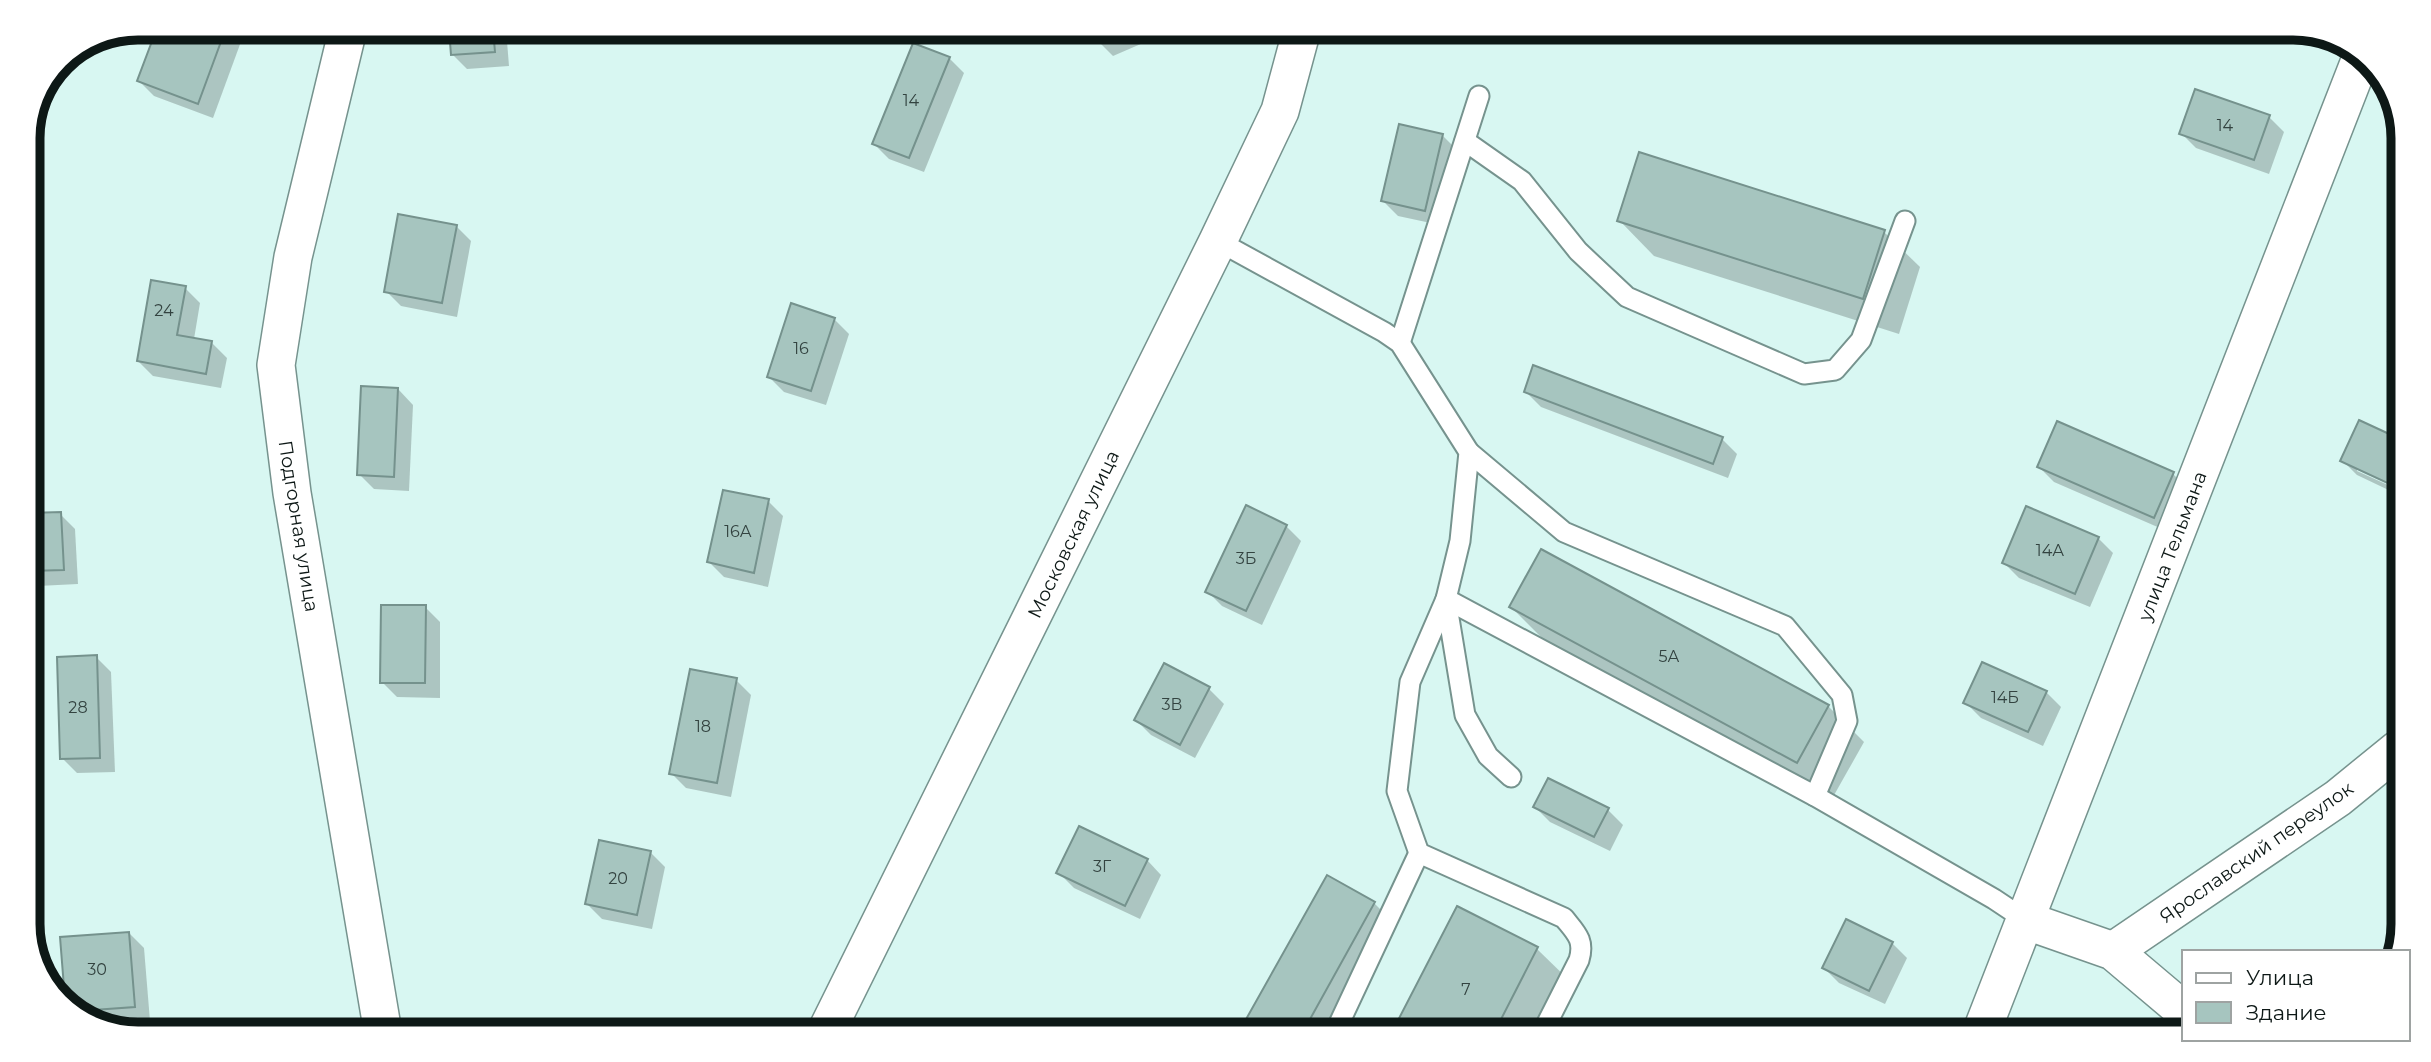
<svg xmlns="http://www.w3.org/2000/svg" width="2431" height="1062" viewBox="0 0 2431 1062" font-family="Montserrat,sans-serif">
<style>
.shadow{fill:#0003}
.building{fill:#a6c5bf;stroke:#75928d;stroke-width:2}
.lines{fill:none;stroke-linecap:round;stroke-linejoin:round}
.service-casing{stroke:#76938e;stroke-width:23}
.minor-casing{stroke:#76938e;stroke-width:40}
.service{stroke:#fff;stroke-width:19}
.minor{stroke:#fff;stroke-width:37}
.labels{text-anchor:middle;stroke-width:5;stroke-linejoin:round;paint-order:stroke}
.number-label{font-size:16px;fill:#334340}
.street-label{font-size:19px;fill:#0d1816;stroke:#fff}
.rim{fill:none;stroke:#0d1816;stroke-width:9}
</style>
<rect width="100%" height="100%" fill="#d8f7f2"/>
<g class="shadow">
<polygon points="159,28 246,28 213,118 154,96 139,81"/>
<polygon points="451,29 506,29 509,66 467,69 452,54"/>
<polygon points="1094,32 1155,32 1157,37 1113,56 1098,41"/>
<polygon points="949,58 964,73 924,172 889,159 874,144"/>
<polygon points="2269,117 2284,132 2269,174 2196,148 2181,133"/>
<polygon points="1443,136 1458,151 1440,225 1398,216 1383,201"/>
<polygon points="1619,220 1884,232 1920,267 1899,334 1654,256"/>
<polygon points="456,226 471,241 457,317 401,306 386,291"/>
<polygon points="185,288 200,303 194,339 212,343 227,358 221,388 153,376 138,361"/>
<polygon points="2398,289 2401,289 2401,342 2390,331"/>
<polygon points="834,319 849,334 826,405 784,392 769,377"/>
<polygon points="1535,367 1722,439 1737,454 1728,478 1541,407 1526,392"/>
<polygon points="398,389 413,405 409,491 374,489 359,474"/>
<polygon points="2058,423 2173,474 2188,489 2169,532 2054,482 2039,467"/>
<polygon points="2400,441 2399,486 2357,467 2357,471 2399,490 2399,495 2357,475 2342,460"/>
<polygon points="768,501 783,516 768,587 724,577 709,562"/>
<polygon points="60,514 75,529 78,584 38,586 28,577 28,515"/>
<polygon points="1286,526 1301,541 1262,625 1222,606 1207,591"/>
<polygon points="2098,538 2113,553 2090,607 2019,578 2004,563"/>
<polygon points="425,607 440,622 440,698 397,697 382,682"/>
<polygon points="1511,607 1828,706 1864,742 1833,797 1547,643"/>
<polygon points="96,657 111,672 115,772 77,773 62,758"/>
<polygon points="1165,666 1209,689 1224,704 1195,758 1151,735 1136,720"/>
<polygon points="736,680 751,695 731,797 686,788 671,773"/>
<polygon points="2046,692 2061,707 2043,746 1981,718 1966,703"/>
<polygon points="1535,807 1608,810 1623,825 1610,851 1550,822"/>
<polygon points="650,852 665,867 652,929 602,919 587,904"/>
<polygon points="1147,860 1161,875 1140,919 1074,888 1059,873"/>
<polygon points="1374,903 1396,925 1337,1030 1242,1030"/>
<polygon points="1458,908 1537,949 1573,984 1549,1031 1395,1030"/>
<polygon points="129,933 144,948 150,1021 96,1025 67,1002 62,939"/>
<polygon points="1892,943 1907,958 1885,1004 1839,983 1824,968"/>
</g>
<g class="building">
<polygon points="157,28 226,28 198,104 137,81"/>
<polygon points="449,29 493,29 495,52 451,55"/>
<polygon points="1092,32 1119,32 1096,42"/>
<polygon points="913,43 950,57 909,158 872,144"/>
<polygon points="2195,89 2270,115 2254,160 2179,134"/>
<polygon points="1399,124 1443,134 1425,211 1381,201"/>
<polygon points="1639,152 1885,230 1863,299 1617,221"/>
<polygon points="398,214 457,225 442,303 384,292"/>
<polygon points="151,280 186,286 177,335 212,341 206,374 137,361"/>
<polygon points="2396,287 2401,287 2401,334 2388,331"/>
<polygon points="791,303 835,318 811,391 767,377"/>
<polygon points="1533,365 1723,437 1713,464 1524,392"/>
<polygon points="361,386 398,388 394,477 357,475"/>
<polygon points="2359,420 2400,439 2399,479 2396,487 2340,461"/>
<polygon points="2057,421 2174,472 2154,518 2037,467"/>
<polygon points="723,490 769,499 754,573 707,562"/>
<polygon points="1246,505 1287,525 1246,611 1205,592"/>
<polygon points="2026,506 2099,537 2075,594 2002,563"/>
<polygon points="61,512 64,570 28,571 28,513"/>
<polygon points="1541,549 1829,705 1797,763 1509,607"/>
<polygon points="381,605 426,605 425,683 380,683"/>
<polygon points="97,655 100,758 60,759 57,657"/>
<polygon points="1982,662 2047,691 2028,732 1963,703"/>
<polygon points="1164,663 1210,687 1180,745 1134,720"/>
<polygon points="690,669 737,678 717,783 669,774"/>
<polygon points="1548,778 1609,808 1594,837 1533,807"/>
<polygon points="1079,826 1148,859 1125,906 1056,873"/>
<polygon points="599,840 651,851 637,915 585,904"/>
<polygon points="1327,875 1375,902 1304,1030 1240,1030"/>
<polygon points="1457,906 1538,947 1495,1031 1393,1030"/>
<polygon points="1846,919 1893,942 1869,991 1822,968"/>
<polygon points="129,932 135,1007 79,1011 65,1000 60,937"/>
</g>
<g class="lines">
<defs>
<g id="service">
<polyline points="1465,141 1522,181 1578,251 1627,297 1804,374 1835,370 1861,340 1905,221"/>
<path d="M1218 241 1384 332 1400 343 1469 452 1460 541 1446 599 1410 682 1397 791 1419 853 1564 918C1576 933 1585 940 1579 960L1543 1031"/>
<polyline points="1400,343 1479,96"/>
<polyline points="1469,452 1564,532 1785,626 1842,695 1847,721 1815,796"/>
<polyline points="1446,599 1815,796 1994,899 2027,921"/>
<polyline points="1446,600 1465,715 1488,756 1511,777"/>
<polyline points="1336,1030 1419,853"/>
</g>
<g id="minor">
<polyline points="348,29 293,257 276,365 292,493 382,1027"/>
<polyline points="2027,921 2113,951 2184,1011"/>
<polyline points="2113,951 2338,798 2397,750"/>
<polyline points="828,1028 1218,241 1280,111 1301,33"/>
<polyline points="1981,1033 2361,58"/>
</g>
</defs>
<use href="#service" class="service-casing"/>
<use href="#minor" class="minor-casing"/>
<use href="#service" class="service"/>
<use href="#minor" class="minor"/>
</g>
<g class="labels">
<g class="number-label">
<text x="911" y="106">14</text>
<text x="2225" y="131">14</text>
<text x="164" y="316">24</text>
<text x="801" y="354">16</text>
<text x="738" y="537">16А</text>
<text x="2050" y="556">14А</text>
<text x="1246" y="564">3Б</text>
<text x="1669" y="662">5А</text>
<text x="2005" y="703">14Б</text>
<text x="1172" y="710">3В</text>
<text x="78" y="713">28</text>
<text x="703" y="732">18</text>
<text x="1102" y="872">3Г</text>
<text x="618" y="884">20</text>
<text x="97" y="975">30</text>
<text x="1466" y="995">7</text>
</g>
<g class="street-label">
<text transform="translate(299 526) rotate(81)" y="7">Подгорная улица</text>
<text transform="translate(1073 534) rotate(-64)" y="7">Московская улица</text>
<text transform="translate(2172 546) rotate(-69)" y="7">улица Тельмана</text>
<text transform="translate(2256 852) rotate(-35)" y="7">Ярославский переулок</text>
</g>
</g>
<path d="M0 0H2431V1062H0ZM138 40H2293A98 98 0 0 1 2391 138V924A98 98 0 0 1 2293 1022H138A98 98 0 0 1 40 924V138A98 98 0 0 1 138 40Z" fill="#fff" fill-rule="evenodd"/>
<path class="rim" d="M138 40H2293A98 98 0 0 1 2391 138V924A98 98 0 0 1 2293 1022H138A98 98 0 0 1 40 924V138A98 98 0 0 1 138 40Z"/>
<rect x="2182" y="950" width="228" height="91" fill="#ffffff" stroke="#9ea3a2" stroke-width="2"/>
<rect x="2196" y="973" width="35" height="10" fill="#ffffff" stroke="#9ea3a2" stroke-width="2"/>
<text x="2246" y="985" font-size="21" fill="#0d1816">Улица</text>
<rect x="2196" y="1002" width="35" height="21" fill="#a6c5bf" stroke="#9ea3a2" stroke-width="2"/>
<text x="2246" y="1020" font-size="21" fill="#0d1816">Здание</text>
</svg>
